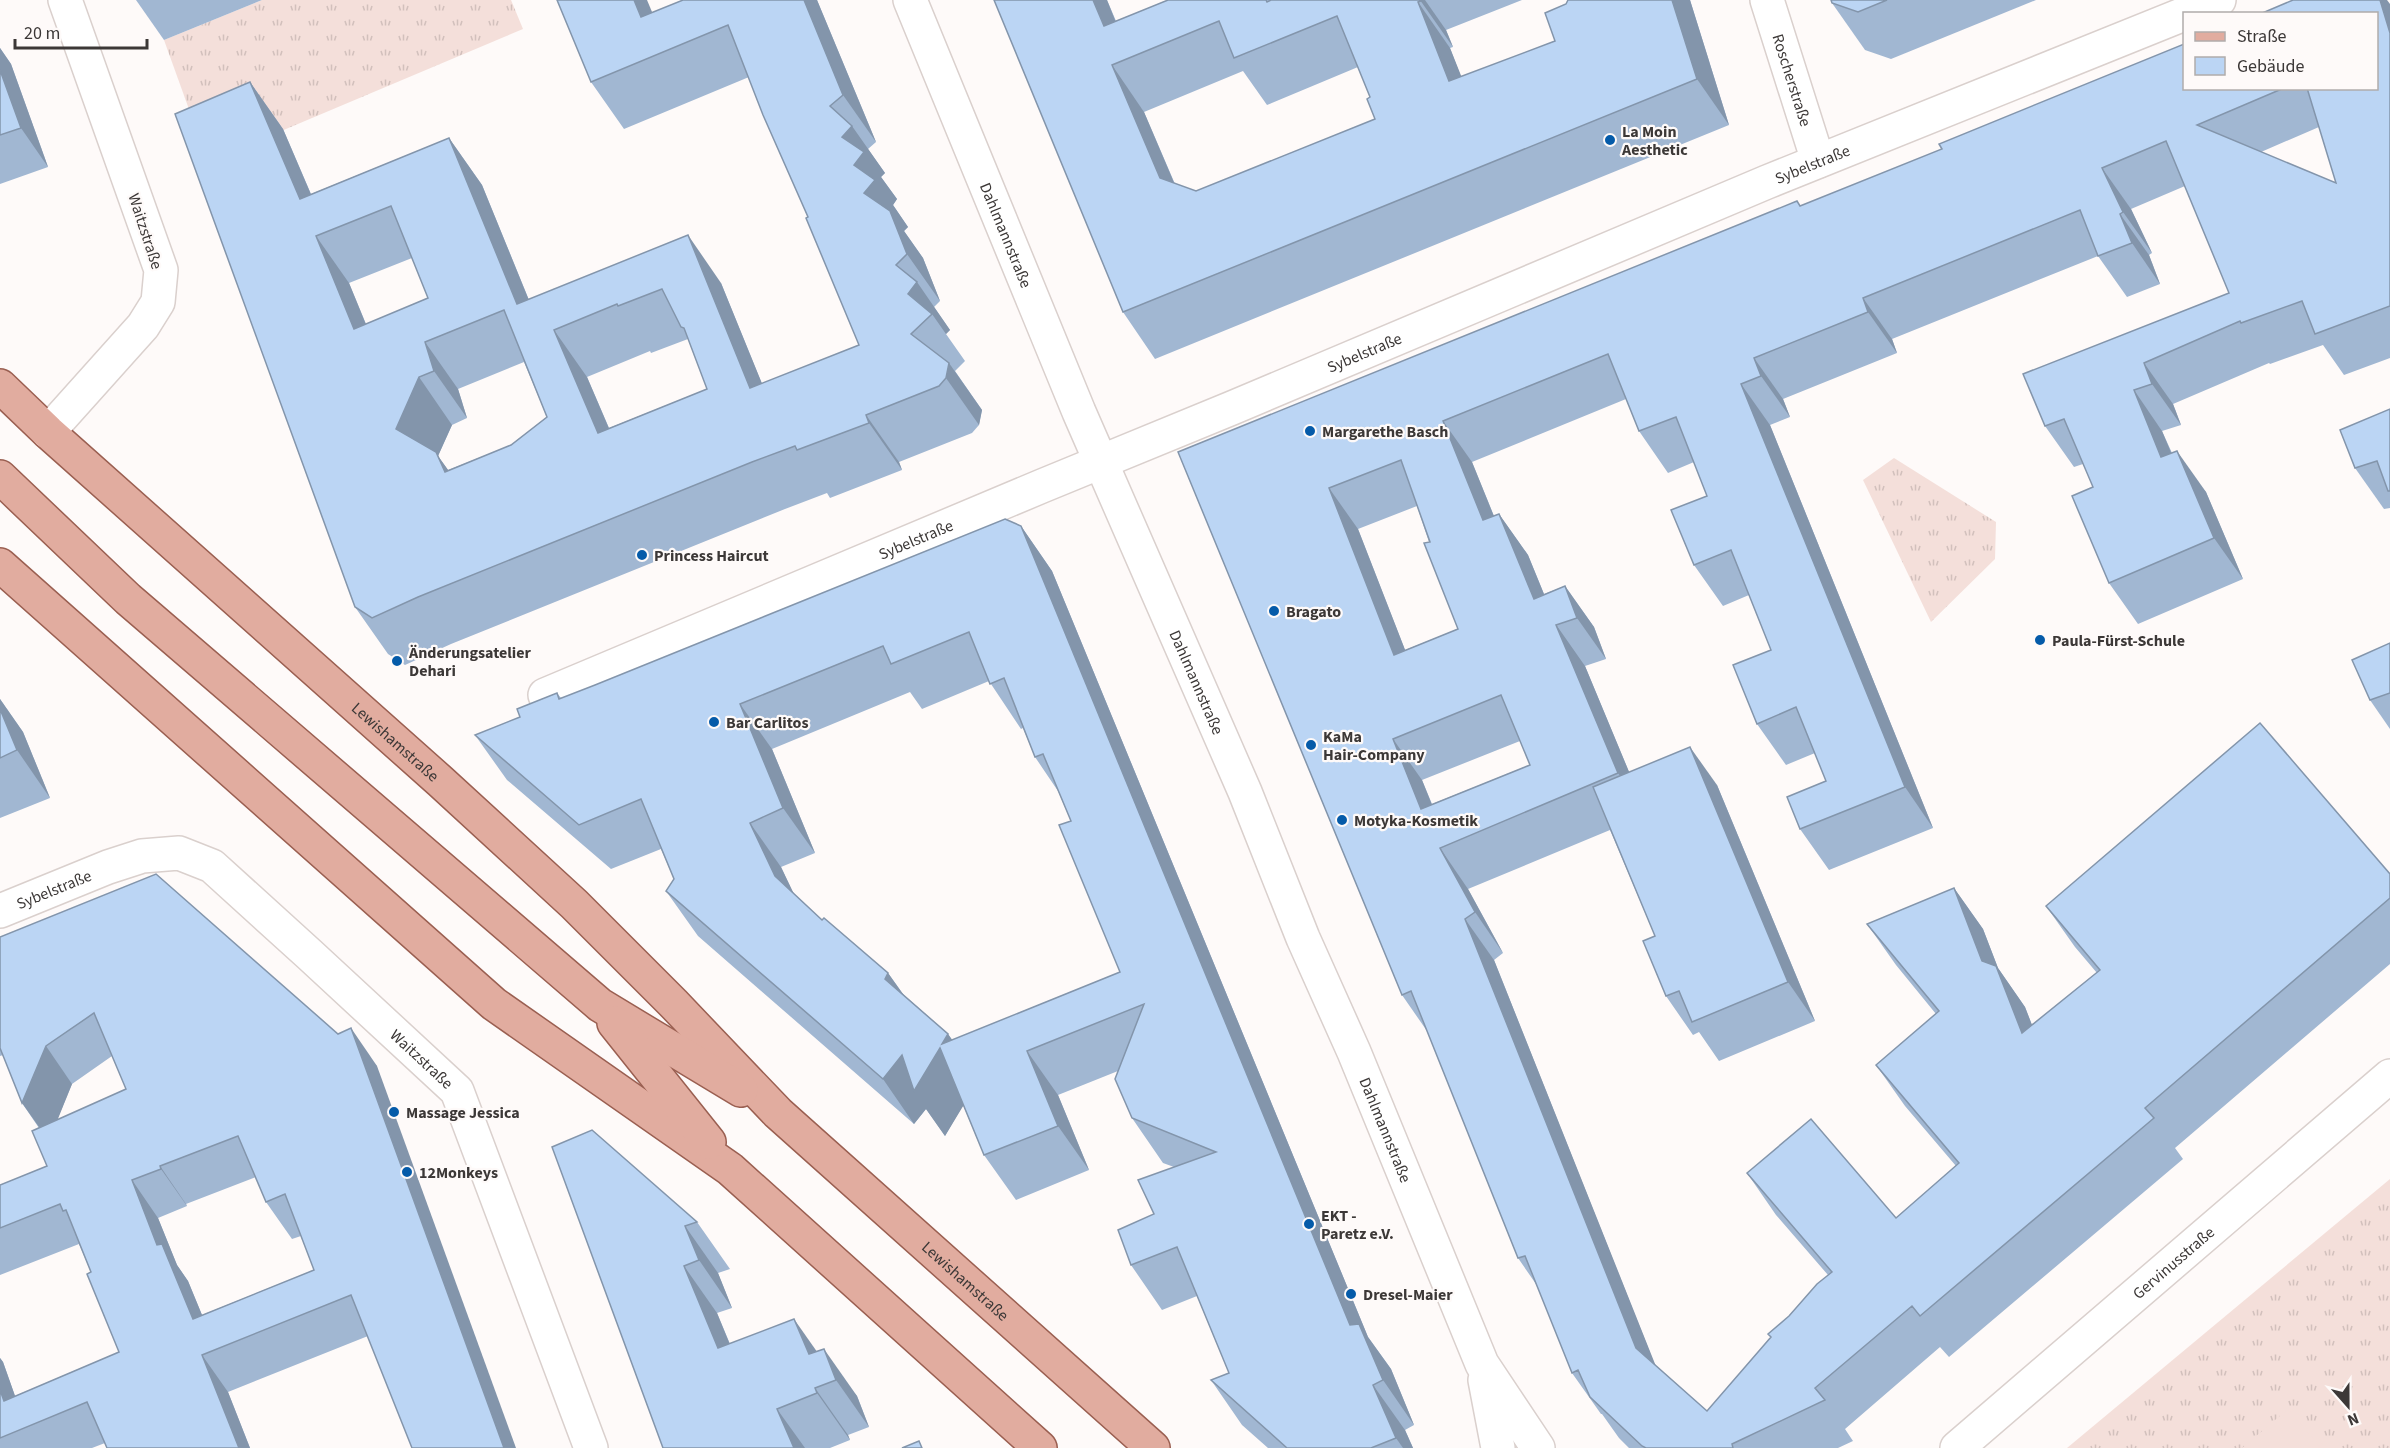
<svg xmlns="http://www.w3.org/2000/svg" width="2390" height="1448" viewBox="0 0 2390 1448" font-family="'Source Sans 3',sans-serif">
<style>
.grass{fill:url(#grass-tufts)}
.pitch{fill:#f4dfda}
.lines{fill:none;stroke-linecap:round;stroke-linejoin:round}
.minor-casing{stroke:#dad0cd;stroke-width:36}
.major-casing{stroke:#9a5f51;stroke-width:36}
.minor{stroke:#fff;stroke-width:33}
.major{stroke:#e1ac9f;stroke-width:33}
.wall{fill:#a1b7d2;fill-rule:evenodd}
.shaded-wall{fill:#8395ab}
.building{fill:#bbd5f4;stroke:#8395ab;stroke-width:1.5;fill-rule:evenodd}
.poi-dot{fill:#055ba9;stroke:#fefaf9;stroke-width:2}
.labels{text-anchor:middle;stroke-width:4.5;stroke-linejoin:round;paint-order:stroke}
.street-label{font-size:16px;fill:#3c3837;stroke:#fefaf9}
.poi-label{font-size:16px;font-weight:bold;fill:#3c3837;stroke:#fefaf9;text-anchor:start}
</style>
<defs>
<pattern id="grass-tufts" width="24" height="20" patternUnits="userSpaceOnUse" patternTransform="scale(1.5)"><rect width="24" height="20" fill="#f4dfda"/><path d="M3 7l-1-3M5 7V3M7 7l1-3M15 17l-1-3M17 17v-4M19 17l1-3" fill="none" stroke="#d2c0bc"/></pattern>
</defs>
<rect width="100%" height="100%" fill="#fefaf9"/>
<g class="grass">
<polygon points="262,0 511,0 523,29 208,162 164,40"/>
<polygon points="1894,458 1996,522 1995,559 1931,622 1863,480"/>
<polygon points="2390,1179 2390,1448 2067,1448"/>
</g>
<polygon class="pitch" points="2288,1409 2321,1448 2242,1448"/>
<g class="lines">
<defs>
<g id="minor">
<path id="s1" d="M910 0 1079 412 1245 792 1303 938 1354 1052 1482 1364 1538 1448"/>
<path id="s2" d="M1767 0 1818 161"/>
<polyline points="2186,14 2219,0"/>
<polyline points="48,432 143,326 158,302 161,270 65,0"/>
<path id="s3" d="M545 695 1042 486 1232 408 1767 182 2184 14"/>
<path id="s4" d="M0 911 108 867 142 856 179 853 212 866 309 954 457 1091 591 1448"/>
<polyline points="1485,1380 1498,1448"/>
<path id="s5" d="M1957 1448 2390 1076"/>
</g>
<g id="major">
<path id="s6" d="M0 386 48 432 440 781 574 904 673 1003 778 1113 1153 1448"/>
<polyline points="0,477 128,599 600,1005 741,1090"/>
<polyline points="0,565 494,1004 730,1169 1040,1448"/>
<polyline points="614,1023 709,1142"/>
</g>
</defs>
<use href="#minor" class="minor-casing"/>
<use href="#major" class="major-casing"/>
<use href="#minor" class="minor"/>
<use href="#major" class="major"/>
</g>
<g class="wall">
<polygon points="136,0 262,0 164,40"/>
<path d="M817 0 876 142 868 149 885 173 881 177 897 199 893 205 908 227 904 231 923 258 940 301 934 307 950 330 946 334 965 361 955 371 982 410 979 425 972 433 899 462 902 470 830 498 827 493 785 509 451 644 405 665 388 654 355 607 250 82 283 129 311 194 449 138 482 185 529 300 721 283 762 384 859 345 808 217 749 77 624 129 591 82 653 13ZM412 258 428 298 366 324 349 283ZM688 339 707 389 609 428 587 377 650 351 651 353ZM524 362 547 417 511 445 448 470 438 456 452 425 467 418 458 389Z"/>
<path d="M1107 0 1116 21 1168 0H1522L1446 30 1453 47 1450 48 1461 77 1555 41 1568 0H1690L1729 125 1155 359 1123 312ZM1358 67 1370 97 1375 119 1196 191 1175 184 1144 112 1243 71 1267 105Z"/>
<polygon points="1831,0 2036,0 1891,59 1865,50 1832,3"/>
<path d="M2390 4V358L2344 375 2323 345 2270 364 2269 363 2173 404 2181 425 2162 431 2172 453 2206 492 2243 579 2138 624 2109 583 2093 487 2083 464 2074 467 2045 426 2229 293 2185 186 2131 209 2152 253 2149 255 2160 284 2127 297 2098 256 1892 339 1897 353 1783 399 1790 417 1770 425 1933 828 1829 870 1800 829 1826 781 1815 753 1786 765 1757 724 1771 650 1749 595 1723 606 1694 565 1707 496 1694 462 1668 473 1639 431 1626 399 1472 462 1494 516 1499 514 1528 555 1544 594 1565 586 1594 627 1606 659 1585 666 1629 772 1717 785 1815 1021 1719 1061 1699 1032 1693 1035 1666 996 1655 936 1610 830 1468 889 1503 953 1494 960 1655 1365 1707 1411 1789 1316 1828 1275 1776 1215 1747 1173 1896 1218 1956 1166 1905 1106 1876 1065 1936 1014 1896 965 1867 924 1954 888 1983 929 1998 968 2025 1007 2032 1025 2097 973 2075 947 2046 906 2390 874V964L2175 1148 2183 1159 1949 1357 1940 1347 1845 1429 1853 1441 1838 1448H1629L1619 1438 1602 1414H1601L1572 1373 1538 1287 1518 1258 1427 1031 1402 995 1178 452 1801 206 2184 88H2376ZM2319 127 2336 183 2261 152ZM1417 506 1458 629 1405 650 1358 529ZM1520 741 1530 765 1432 804 1422 780Z"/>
<polygon points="0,48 11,64 48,167 0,184"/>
<polygon points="2390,409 2390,508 2384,509 2355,468"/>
<path d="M1021 526 1052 571 1368 1337 1391 1369 1414 1425 1405 1430 1413 1448H1268L1242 1425 1211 1380 1229 1373 1197 1296 1162 1310 1131 1265 1154 1214 1174 1167 1163 1163 1132 1118 1118 1071 1058 1095 1089 1170 1016 1200 984 1155 963 1105 945 1136 926 1109 914 1124 698 936 666 891 674 879 661 849 611 869 507 780 475 735 520 717 557 693 561 698ZM989 681 1021 729 1023 728 1035 757 1058 791 1071 821 1120 972 952 1040 948 1034 903 994 888 973 822 920 793 893 781 867 815 853 772 749 910 692 922 709Z"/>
<polygon points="2390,643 2390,729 2370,700"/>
<polygon points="0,699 23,732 50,798 0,818"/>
<path d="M0 937 338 1034 377 1066 368 1336 228 1392 250 1448H107L105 1443 92 1448H0V1358L3 1362 15 1396 119 1352 91 1272 79 1244 0 1275V1185L47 1166 39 1128 22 1103 3 1055 0 1056ZM112 1056 126 1089 57 1120 72 1084ZM256 1177 266 1202 292 1239 301 1236 314 1270 202 1315 188 1281 177 1265 158 1218 187 1206 186 1204Z"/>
<polygon points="552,1147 697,1222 730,1269 718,1273 732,1308 717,1313 730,1344 817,1351 857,1396 869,1427 848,1435 850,1440 830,1448 663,1448"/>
</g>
<g class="shaded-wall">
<polygon points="634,0 647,0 668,50 641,17"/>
<polygon points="804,0 817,0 876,142 843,95"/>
<polygon points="1093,0 1107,0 1130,58 1104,26"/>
<polygon points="1420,0 1425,0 1446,30 1453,47"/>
<polygon points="1672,0 1690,0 1729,125 1697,79"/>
<polygon points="2380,0 2387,0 2390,4 2390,33"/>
<polygon points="1418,2 1450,48 1482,128 1449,81"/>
<polygon points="0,48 11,64 48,167 21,128 0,70"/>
<polygon points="1112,65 1144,112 1192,225 1160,178"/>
<polygon points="250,82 283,129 327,232 300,199"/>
<polygon points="852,126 885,173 881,177 897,199 893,205 908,227 904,231 923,258 940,301 864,193 854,165 842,137"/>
<polygon points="449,138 482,185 550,352 517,304"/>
<polygon points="2102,168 2131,209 2152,253 2123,212"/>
<polygon points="2120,214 2149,255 2160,284 2132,243"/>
<polygon points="688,235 721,283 783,435 750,388"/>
<polygon points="316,236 349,283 387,376 354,329"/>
<polygon points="917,282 950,330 946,334 932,314 908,294"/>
<polygon points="1863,298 1892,339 1897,353 1868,312"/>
<polygon points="554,330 587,377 631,480 598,433"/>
<polygon points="425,342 458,389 467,418 434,371"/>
<polygon points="1754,358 1783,399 1790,417 1761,376"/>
<polygon points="949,363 982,410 979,425 946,378"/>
<polygon points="2144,363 2173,404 2181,425 2152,384"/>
<polygon points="419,377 452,425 438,456 469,499 396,429"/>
<polygon points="1741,384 1770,425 1933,828 1905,787"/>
<polygon points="2134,390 2162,431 2190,498 2161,457"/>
<polygon points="866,415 899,462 902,470 869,423"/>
<polygon points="1443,421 1472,462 1512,561 1483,520"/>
<polygon points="2177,451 2206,492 2243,579 2214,538"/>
<polygon points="1329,488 1358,529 1423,696 1394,655"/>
<polygon points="1499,514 1528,555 1557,626 1585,666 1647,815 1618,773 1534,599"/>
<polygon points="1021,526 1052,571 1368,1337 1391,1369 1414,1425 1383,1380 1350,1325"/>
<polygon points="1565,586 1594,627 1606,659 1577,618"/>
<polygon points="0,699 23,732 50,798 17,750 0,709"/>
<polygon points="740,704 772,749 815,853 783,808"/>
<polygon points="1393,739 1422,780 1448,845 1421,809"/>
<polygon points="1690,747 1717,785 1815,1021 1788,982"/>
<polygon points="750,823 781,867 807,921 775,876"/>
<polygon points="1440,848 1468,889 1503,953 1475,912"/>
<polygon points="1954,888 1983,929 1998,968 2025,1007 2051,1074 2022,1033 1982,961"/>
<polygon points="1465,919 1494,960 1665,1389 1636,1348"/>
<polygon points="888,973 920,1018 885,979"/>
<polygon points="351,1028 377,1066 516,1448 504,1448"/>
<polygon points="948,1034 980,1079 942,1044"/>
<polygon points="46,1046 72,1084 49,1141 22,1103"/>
<polygon points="940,1048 971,1093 945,1136 926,1109 914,1124 883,1079 902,1055"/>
<polygon points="1027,1051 1058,1095 1089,1170 1058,1126"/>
<polygon points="160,1166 186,1204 187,1206 161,1169"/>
<polygon points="132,1180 158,1218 177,1265 188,1281 216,1349 193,1319 157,1245"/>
<polygon points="685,1226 718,1273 732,1308 699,1260"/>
<polygon points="684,1266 717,1313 751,1396 718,1348"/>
<polygon points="794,1319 827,1366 809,1354"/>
<polygon points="824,1349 857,1396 869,1427 836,1380"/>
<polygon points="202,1355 228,1392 250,1448 239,1448"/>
<polygon points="0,1358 3,1362 26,1427 4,1401 0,1390"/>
<polygon points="1373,1385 1405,1430 1413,1448 1403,1448 1396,1438"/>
<polygon points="815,1388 848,1435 850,1440 817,1393"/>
<polygon points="777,1409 805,1448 794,1448"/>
</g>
<g class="building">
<path d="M557 0H634L641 17 683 0H804L843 95 830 106 852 126 842 137 864 152 854 165 875 180 864 193 890 211 907 254 896 265 917 282 908 294 932 314 911 334 949 363 946 378 939 386 866 415 869 423 797 450 795 446 752 462 418 597 372 618 355 607 175 114 250 82 300 199 449 138 517 304 688 235 750 388 859 345 806 218 808 217 763 115 728 25 591 82ZM391 206 428 298 354 329 316 236ZM662 289 681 327 684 328 707 389 598 433 554 330 617 304 618 306ZM504 310 547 417 511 445 445 472 436 452 396 429 419 377 434 371 425 342Z"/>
<path d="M994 0H1093L1104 26 1168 0H1266L1267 2 1271 0H1420L1421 1 1418 2 1449 81 1555 41 1545 13 1566 4 1568 0H1672L1697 79 1123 312ZM1337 16 1370 97 1367 99 1375 119 1196 191 1160 178 1112 65 1219 21 1234 58Z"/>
<polygon points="1831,0 1887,0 1858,12 1832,3"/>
<path d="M2293 0H2380L2390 33V306L2315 334 2302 301 2241 323 2240 321 2144 363 2152 384 2134 390 2161 457 2177 451 2214 538 2109 583 2072 496 2093 487 2064 419 2045 426 2023 374 2229 293 2166 141 2102 168 2123 212 2120 214 2132 243 2098 256 2080 210 1863 298 1868 312 1754 358 1761 376 1741 384 1905 787 1800 829 1787 797 1826 781 1796 707 1757 724 1733 665 1771 650 1731 550 1694 565 1671 510 1707 496 1676 417 1639 431 1608 354 1443 421 1483 520 1499 514 1534 599 1565 586 1577 618 1556 625 1618 773 1440 848 1475 912 1465 919 1636 1348 1707 1411 1771 1337 1768 1334 1789 1316 1817 1284 1832 1272 1747 1173 1811 1119 1896 1218 1959 1163 1876 1065 1939 1011 1867 924 1954 888 1982 961 1996 966 2022 1033 2100 970 2046 906 2260 723 2390 874V898L2145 1108 2154 1118 1920 1316 1912 1306 1815 1388 1825 1400 1732 1444 1733 1448H1646L1642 1446 1590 1397 1578 1370 1572 1373 1525 1256 1518 1258 1411 991 1402 995 1178 452 1797 201 1800 206 1942 149 1939 144 2184 44V88H2284L2197 125 2336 183 2307 88H2376V14H2260ZM1401 460 1430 542 1424 543 1458 629 1394 655 1329 488ZM1501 695 1530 765 1421 809 1393 739Z"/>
<polygon points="0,70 21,128 0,135"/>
<polygon points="2390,409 2390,491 2388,491 2377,461 2355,468 2340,430"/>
<path d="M1005 519 1021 526 1350 1325 1359 1324 1383 1380 1373 1385 1396 1438 1371 1448H1287L1211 1380 1229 1373 1177 1247 1131 1265 1118 1230 1154 1214 1138 1180 1216 1152 1132 1118 1115 1079 1144 1004 1027 1051 1058 1126 984 1155 940 1048 914 1091 902 1055 883 1079 666 891 674 879 641 799 579 825 475 735 520 717 517 709 557 693 559 699 595 685ZM969 632 990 684 1004 678 1035 757 1043 754 1071 821 1059 825 1120 972 942 1044 948 1034 885 979 888 973 824 918 822 920 775 876 750 823 783 808 740 704 883 646 891 664Z"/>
<polygon points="2390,643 2390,693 2370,700 2352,660"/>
<polygon points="0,709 17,750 0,758"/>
<polygon points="1690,747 1788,982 1692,1022 1679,991 1666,996 1643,941 1655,936 1593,787"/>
<path d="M156 874 338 1034 351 1028 504 1448H412L351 1295 202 1355 239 1448H107L87 1402 0 1438V1390L4 1401 119 1352 87 1274 91 1272 66 1210 63 1211 60 1204 0 1228V1185L47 1166 32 1131 126 1089 94 1013 46 1046 22 1103 0 1048V937ZM238 1136 266 1202 285 1194 314 1270 193 1319 162 1244 157 1245 132 1180 161 1169 160 1166Z"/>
<polygon points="592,1130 697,1222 685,1226 699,1260 684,1266 718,1348 794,1319 809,1354 824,1349 836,1380 815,1388 817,1393 777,1409 794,1448 663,1448 552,1147"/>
<polygon points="919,1441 922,1448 902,1448"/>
</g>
<g class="poi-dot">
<circle cx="1610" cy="140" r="6"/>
<circle cx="1310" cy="431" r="6"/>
<circle cx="642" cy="555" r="6"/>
<circle cx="1274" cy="611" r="6"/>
<circle cx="2040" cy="640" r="6"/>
<circle cx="397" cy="661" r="6"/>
<circle cx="714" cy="722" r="6"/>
<circle cx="1311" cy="745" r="6"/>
<circle cx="1342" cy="820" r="6"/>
<circle cx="394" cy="1112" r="6"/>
<circle cx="407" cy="1172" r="6"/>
<circle cx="1309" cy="1224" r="6"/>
<circle cx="1351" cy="1294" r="6"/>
</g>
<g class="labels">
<g class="street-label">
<text dy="6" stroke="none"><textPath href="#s2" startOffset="84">Roscherstraße</textPath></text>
<text dy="6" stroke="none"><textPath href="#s3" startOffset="1374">Sybelstraße</textPath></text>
<text transform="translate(146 231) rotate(72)" y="6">Waitzstraße</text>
<text dy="6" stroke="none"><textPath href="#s1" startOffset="254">Dahlmannstraße</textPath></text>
<text dy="6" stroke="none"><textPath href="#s3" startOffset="888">Sybelstraße</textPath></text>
<text dy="6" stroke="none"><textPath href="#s3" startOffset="402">Sybelstraße</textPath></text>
<text dy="6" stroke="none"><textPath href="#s1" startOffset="740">Dahlmannstraße</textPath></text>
<text dy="6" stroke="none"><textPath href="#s6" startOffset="532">Lewishamstraße</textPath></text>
<text dy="6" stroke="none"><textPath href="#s4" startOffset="58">Sybelstraße</textPath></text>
<text dy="6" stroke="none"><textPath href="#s4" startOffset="510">Waitzstraße</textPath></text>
<text dy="6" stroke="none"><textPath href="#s1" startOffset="1226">Dahlmannstraße</textPath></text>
<text dy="6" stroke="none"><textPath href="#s5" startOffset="285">Gervinusstraße</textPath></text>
<text dy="6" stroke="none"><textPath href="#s6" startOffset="1317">Lewishamstraße</textPath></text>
</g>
<g class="poi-label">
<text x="1622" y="137">La Moin<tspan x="1622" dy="18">Aesthetic</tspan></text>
<text x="1322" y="437">Margarethe Basch</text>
<text x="654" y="561">Princess Haircut</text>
<text x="1286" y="617">Bragato</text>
<text x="2052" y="646">Paula-Fürst-Schule</text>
<text x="409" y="658">Änderungsatelier<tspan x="409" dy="18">Dehari</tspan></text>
<text x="726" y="728">Bar Carlitos</text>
<text x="1323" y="742">KaMa<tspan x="1323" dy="18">Hair-Company</tspan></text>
<text x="1354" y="826">Motyka-Kosmetik</text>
<text x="406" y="1118">Massage Jessica</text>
<text x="419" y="1178">12Monkeys</text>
<text x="1321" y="1221">EKT -<tspan x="1321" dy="18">Paretz e.V.</tspan></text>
<text x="1363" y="1300">Dresel-Maier</text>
</g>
</g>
<rect x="2183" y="12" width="195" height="78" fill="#fefaf9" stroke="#b0acab" stroke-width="1.5"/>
<rect x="2195" y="32" width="30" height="9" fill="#e1ac9f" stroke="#b0acab" stroke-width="1.5"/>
<text x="2237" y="42" font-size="18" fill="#3c3837">Straße</text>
<rect x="2195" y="57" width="30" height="18" fill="#bbd5f4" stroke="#b0acab" stroke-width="1.5"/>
<text x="2237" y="72" font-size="18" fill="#3c3837">Gebäude</text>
<g transform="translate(2348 1406) rotate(159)" stroke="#fefaf9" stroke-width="4.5" paint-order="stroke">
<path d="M0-4.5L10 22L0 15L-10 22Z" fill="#3c3837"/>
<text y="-9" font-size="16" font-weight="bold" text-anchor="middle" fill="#3c3837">N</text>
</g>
<path d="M15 39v9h132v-9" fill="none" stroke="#3c3837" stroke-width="3"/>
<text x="24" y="39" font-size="18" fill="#3c3837" stroke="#fefaf9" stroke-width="4.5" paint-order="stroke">20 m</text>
</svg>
